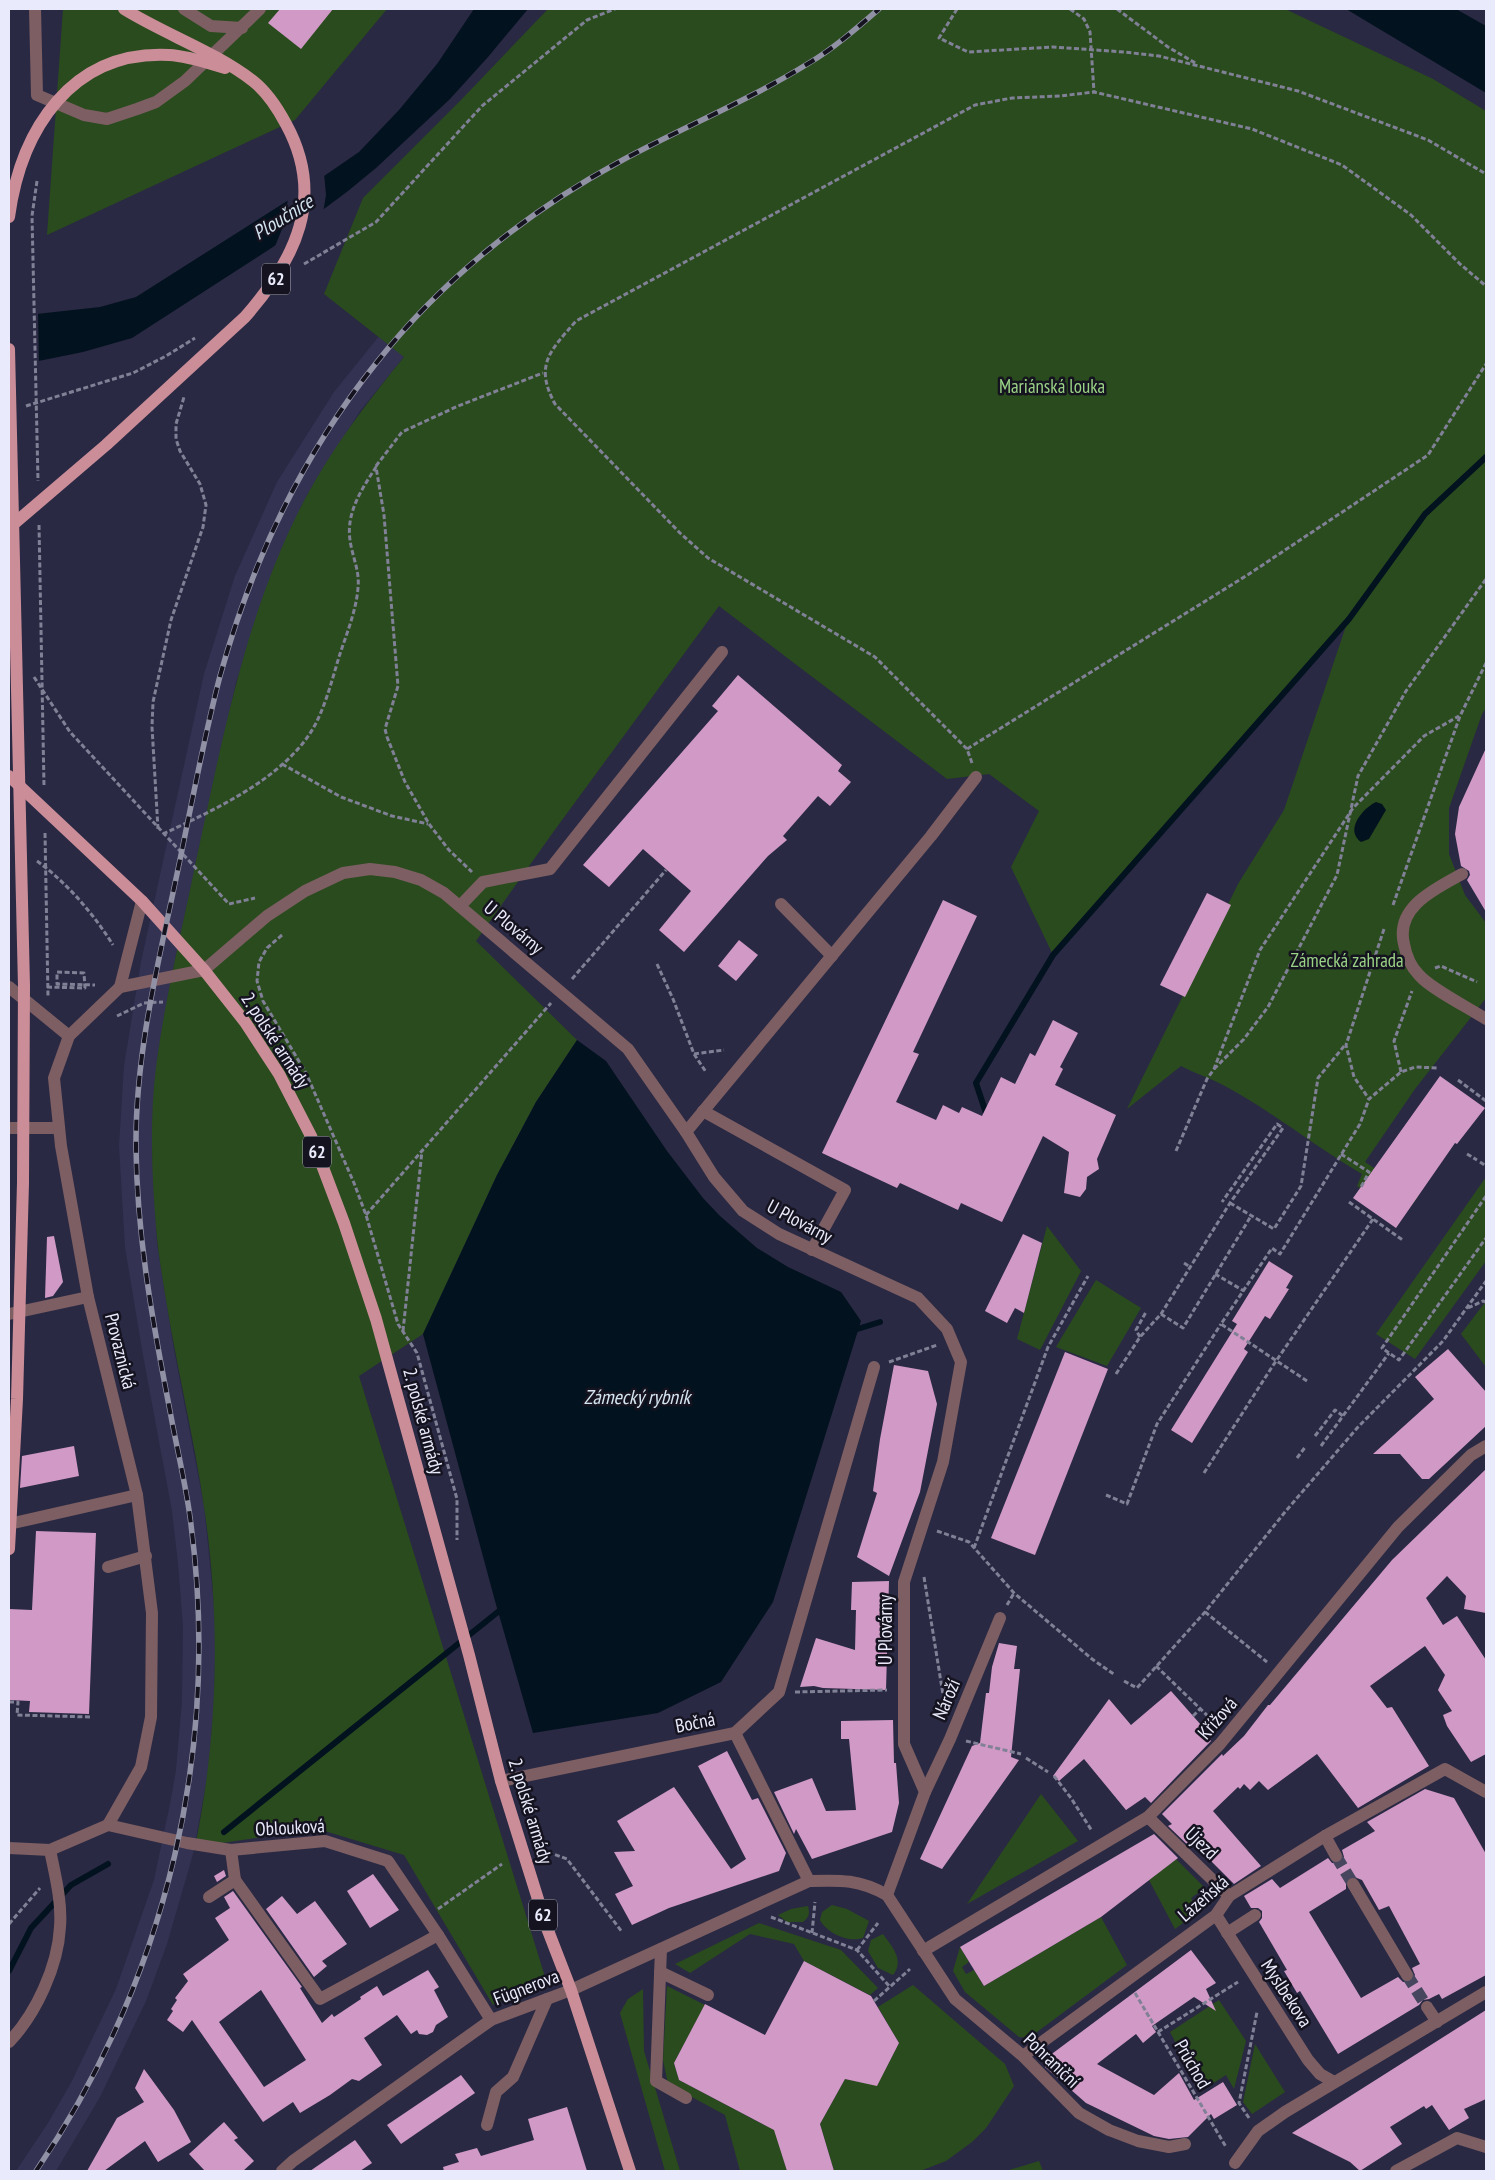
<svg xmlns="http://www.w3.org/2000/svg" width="1495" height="2180" viewBox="0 0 1495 2180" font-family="'PT Sans Narrow',sans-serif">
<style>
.built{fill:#333252}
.green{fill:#2a4b1d}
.water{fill:#02121f}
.pier{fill:#2a2943}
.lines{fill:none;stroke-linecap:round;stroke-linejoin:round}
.stream{stroke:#02121f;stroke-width:6}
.building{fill:#d099c6;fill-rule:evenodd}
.minor-tunnel{stroke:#47465f;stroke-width:12;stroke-dasharray:12 6;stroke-linecap:butt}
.path{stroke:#808096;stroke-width:3;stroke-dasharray:5 2.5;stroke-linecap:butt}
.minor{stroke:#7c5e63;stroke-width:12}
.major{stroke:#cb8e99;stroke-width:12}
.rail-casing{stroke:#9191a6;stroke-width:5.5}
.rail{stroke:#14131f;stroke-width:4;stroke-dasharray:11;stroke-linecap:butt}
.labels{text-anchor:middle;stroke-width:5;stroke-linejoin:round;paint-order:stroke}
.shield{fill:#14131f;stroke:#a9aab9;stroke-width:1}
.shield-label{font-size:18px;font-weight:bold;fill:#e9eafb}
.park-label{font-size:19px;fill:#9bd386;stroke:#14131f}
.street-label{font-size:19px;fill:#e9eafb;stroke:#14131f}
.water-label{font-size:20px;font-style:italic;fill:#d5e4f1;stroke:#14131f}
</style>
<rect width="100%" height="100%" fill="#2a2943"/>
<polygon class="built" points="401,309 425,331 360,411 306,497 236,682 173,969 156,1070 152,1146 157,1243 174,1350 204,1506 216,1625 214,1703 208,1773 193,1854 167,1944 146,2001 100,2097 56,2171 16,2171 48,2123 72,2081 116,1989 154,1880 171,1799 176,1770 182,1701 183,1626 178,1563 172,1511 143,1355 125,1247 119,1146 124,1066 141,962 204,674 235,576 277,482 334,392"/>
<g class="green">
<polygon points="63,9 387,9 295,120 47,235"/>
<path d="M548 9H1285L1433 79 1486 111V708L1482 714 1449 808V854L1465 895 1486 923V998L1415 1089 1365 1162 1418 1197 1402 1218 1357 1186 1362 1174C1314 1146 1272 1111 1223 1085 1210 1078 1194 1073 1181 1066L1127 1109 1238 884 1284 810 1348 620 1053 955 1011 867 1039 811 989 774 947 779 719 606 554 831 476 941 577 1040 536 1102 497 1175 423 1334 359 1376 546 1980 493 2005 404 1855 318 1829 195 1847C218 1735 221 1620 204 1507 194 1437 177 1369 166 1300 163 1280 159 1259 157 1238 152 1182 149 1124 156 1067 165 998 182 930 196 861 223 737 246 610 306 497 333 447 368 401 404 357L324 294 363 198 462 99Z"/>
<polygon points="1486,1177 1486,1261 1415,1359 1376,1334"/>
<polygon points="1047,1226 1081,1271 1040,1350 1017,1339"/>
<polygon points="1096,1280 1141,1308 1107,1366 1056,1347"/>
<polygon points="1486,1301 1486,1367 1461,1334"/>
<polygon points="1041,1794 1078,1841 967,1904"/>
<polygon points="1176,1859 1205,1888 1191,1898 1199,1911 1175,1929 1149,1880"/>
<path d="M832 1905 847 1909 869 1921 863 1938C848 1943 827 1933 820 1920L822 1912Z"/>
<path d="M808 1906C810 1914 809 1917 803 1922H787L778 1915 791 1909Z"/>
<polygon points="1101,1917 1127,1965 1029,2038 1019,2037 965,1992 953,1971 960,1947 969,1962 962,1967 966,1974 974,1970 984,1986"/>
<polygon points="759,1923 841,1950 878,1988 870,1995 804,1961 794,1944 750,1934 690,1973 675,1964"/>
<path d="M883 1934C892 1947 905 1960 893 1975L878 1968 868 1951 871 1940Z"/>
<polygon points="913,1985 1005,2064 1014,2086 986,2128 972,2142 946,2161 920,2171 834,2171 820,2124 845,2079 877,2085 899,2043 878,2007"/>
<polygon points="667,1986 705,2005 674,2063 679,2080 764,2125 778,2130 781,2151 787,2171 740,2171 725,2115 668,2084 663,2060"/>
<polygon points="643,1989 644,2051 680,2171 665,2171 620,2013 628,1999"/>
<polygon points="1219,2000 1246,2041 1234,2089 1226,2075 1201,2091 1170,2032"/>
<polygon points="1255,2044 1285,2092 1252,2114 1243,2102"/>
<polygon points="1039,2161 1043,2171 1006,2171"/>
</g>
<g class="water">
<polygon points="474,9 528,9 488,57 450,99 376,168 348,191 273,247 132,338 83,352 9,367 9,317 100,307 136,297 295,196 359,152 399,110 437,64"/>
<polygon points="1346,9 1456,9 1486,26 1486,93"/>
<path d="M1376 802 1382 804 1386 810 1369 839 1361 842C1344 830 1363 808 1376 802Z"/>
<polygon points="577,1040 606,1061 667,1151 703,1198 720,1216 757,1248 788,1267 841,1292 861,1321 773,1602 721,1682 658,1713 533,1733 495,1601 423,1334 497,1175 536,1102"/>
</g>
<g class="pier">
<polygon points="324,173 326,195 323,213 274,249 284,224 288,198"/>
<polygon points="38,311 39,364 9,369 9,314"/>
</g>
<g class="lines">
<g class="stream">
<polyline points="987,1116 976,1083 1053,955 1349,619 1425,514 1486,457"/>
<polyline points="851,1331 880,1322"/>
<polyline points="224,1832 504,1607"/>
<polyline points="9,1971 31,1928 71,1885 108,1864"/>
</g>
</g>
<g class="building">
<polygon points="280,9 333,9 301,49 268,23"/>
<polygon points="738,675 842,765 838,771 851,782 830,806 818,796 783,836 787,840 768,856 684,952 659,930 691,891 643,849 609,887 583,865 718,711 712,706"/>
<polygon points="1486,748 1486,912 1467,880 1470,875 1469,871 1461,866 1455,834 1459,807"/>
<polygon points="1207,893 1231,905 1185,997 1160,985"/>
<polygon points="943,900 977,916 913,1052 919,1054 896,1102 936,1120 943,1105 959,1113 962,1107 982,1116 1001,1077 1015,1084 1030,1053 1035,1056 1053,1020 1078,1033 1060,1067 1063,1069 1055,1085 1116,1115 1097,1159 1099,1169 1087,1177 1086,1189 1080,1197 1064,1193 1069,1152 1043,1136 1002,1222 961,1203 958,1210 900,1183 897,1188 822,1153"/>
<polygon points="739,940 758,955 736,981 718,966"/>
<polygon points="1440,1076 1485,1108 1457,1144 1455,1143 1396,1228 1353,1198"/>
<polygon points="1023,1234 1042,1243 1024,1313 1015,1308 1007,1323 985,1311"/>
<polygon points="54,1236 63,1282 53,1296 45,1298 47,1237"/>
<polygon points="1269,1261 1293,1276 1286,1288 1289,1289 1270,1319 1265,1316 1244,1349 1248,1352 1192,1443 1171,1430 1237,1324 1232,1321"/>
<polygon points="1448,1349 1486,1392 1486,1426 1429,1479 1422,1479 1400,1454 1373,1454 1434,1399 1415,1377"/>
<polygon points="1065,1352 1108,1369 1035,1555 991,1538"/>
<polygon points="894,1365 928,1371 937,1404 920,1492 889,1576 857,1557 877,1493 873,1491 880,1439"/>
<polygon points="74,1446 79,1476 20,1488 22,1456"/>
<polygon points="1486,1469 1486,1613 1464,1609 1466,1596 1447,1576 1426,1598 1443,1625 1457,1616 1486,1660 1486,1754 1471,1762 1447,1726 1443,1715 1452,1711 1438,1690 1445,1675 1425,1646 1370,1686 1387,1708 1392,1707 1429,1766 1358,1808 1317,1754 1268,1790 1259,1781 1250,1790 1244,1784 1240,1789 1238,1787 1213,1811 1261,1866 1234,1884 1195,1845 1191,1848 1168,1826 1172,1824 1162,1814 1222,1754 1223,1756 1244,1736 1268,1705 1270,1705 1392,1560"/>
<polygon points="36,1531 96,1533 89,1714 29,1712 30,1701 9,1700 9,1609 32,1610"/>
<polygon points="889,1581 886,1690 823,1688 814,1686 800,1687 816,1638 855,1650 856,1610 851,1610 852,1582"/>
<polygon points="999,1643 1017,1646 1014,1669 1020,1669 1011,1757 1019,1760 942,1869 920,1859 972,1746 980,1743 986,1693 989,1693 992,1667"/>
<polygon points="1171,1691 1201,1725 1200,1727 1211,1741 1151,1803 1145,1797 1126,1810 1084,1759 1059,1781 1053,1776 1109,1699 1131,1725"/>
<polygon points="893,1720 894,1763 896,1763 899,1803 892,1832 812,1859 796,1829 794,1834 774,1792 812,1778 826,1811 856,1810 849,1739 841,1739 841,1721"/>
<polygon points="727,1751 752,1800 758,1798 786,1853 779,1871 669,1908 632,1925 615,1894 633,1886 614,1852 635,1851 617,1821 674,1787 731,1869 746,1859 698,1766"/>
<path d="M1425 1789 1454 1798 1486 1854V1975L1442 1999 1439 1994 1429 1999 1423 2000 1419 2005 1338 2054 1300 1991 1297 1993 1284 1971 1287 1970 1259 1922 1262 1918V1911L1258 1908H1251L1244 1896 1272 1879 1280 1888 1328 1858 1332 1863H1340L1344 1857 1342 1850 1375 1831 1367 1822ZM1352 1876 1362 1880 1379 1910 1389 1906 1420 1964 1412 1968 1415 1975 1411 1982H1403L1398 1977 1361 1998 1309 1912 1346 1889V1880Z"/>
<polygon points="1154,1834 1178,1858 1101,1917 984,1986 960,1947"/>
<polygon points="224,1870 226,1876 217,1882 214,1876"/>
<polygon points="373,1874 399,1910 370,1928 347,1891"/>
<path d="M233 1891 302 1987 300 1988 322 2023 332 2014 334 2017 361 1999 360 1997 377 1986 383 1996 428 1970 439 1987 434 1990 448 2017 436 2025 433 2032 427 2035 419 2034 417 2030 411 2034 397 2015 364 2038 382 2065 359 2081 352 2079 330 2095 300 2113 293 2102 263 2122 192 2020 183 2032 167 2020 173 2011 171 2009 177 2000 175 1998 188 1981 183 1974 229 1940 215 1918 230 1908 224 1897ZM261 1990 306 2060 264 2087 219 2022Z"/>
<polygon points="282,1896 297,1914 315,1901 347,1944 322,1961 327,1966 314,1977 266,1909"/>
<polygon points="1191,1950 1216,1983 1206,1989 1216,2011 1194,1997 1152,2026 1156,2032 1143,2043 1136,2034 1097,2064 1154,2095 1179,2073 1194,2100 1223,2082 1237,2105 1214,2119 1211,2114 1188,2137 1169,2139 1154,2136 1086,2103 1045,2067 1045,2059"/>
<polygon points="804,1961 871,1996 899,2043 877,2086 845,2079 820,2124 834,2171 787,2171 774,2130 679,2080 674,2063 705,2004 765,2035"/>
<polygon points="1486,2010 1486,2099 1464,2109 1469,2118 1449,2130 1432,2105 1426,2109 1424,2106 1390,2127 1402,2144 1360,2171 1350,2162 1292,2133"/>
<polygon points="144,2069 174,2110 191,2142 158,2162 145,2141 104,2171 87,2171 117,2118 144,2102 135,2088"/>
<polygon points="461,2075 475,2093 401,2144 387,2125"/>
<polygon points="567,2107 587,2171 444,2171 443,2167 459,2162 455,2154 477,2148 481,2156 534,2140 528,2119"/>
<polygon points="224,2122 238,2138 234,2140 254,2161 243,2171 205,2171 189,2154"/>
<polygon points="355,2140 372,2163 360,2171 310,2171"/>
</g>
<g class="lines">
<g class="minor-tunnel">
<polyline points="1336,1856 1353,1884"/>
<polyline points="1407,1975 1427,2007"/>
</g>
<g class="path">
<polyline points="957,9 939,38 968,52 1053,47 1124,52 1159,56 1298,91 1428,140 1486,174"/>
<polyline points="1070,9 1084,19 1090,32 1094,92"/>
<polyline points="1117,9 1168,47 1197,64"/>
<polyline points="37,181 32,216 38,481"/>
<polyline points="304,264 376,222 482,106 587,20 615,9"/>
<polyline points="26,406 133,373 166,356 195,338"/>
<polyline points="376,466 402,432 458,406 543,373"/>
<polyline points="39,525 44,786"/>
<polyline points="34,677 70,732 229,904 255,898"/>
<path d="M967 749 875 657 708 558 681 534 555 404C534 365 550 351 576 321L975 105 1012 98 1060 96 1094 92 1252 129 1342 165 1411 215 1460 264 1486 286"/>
<polyline points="972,763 967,749 1249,574 1428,455 1486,364"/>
<polyline points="282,764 341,797 392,816 428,824"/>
<polyline points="158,829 152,727 153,702 171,620 203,527 206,505 200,484 180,451 176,439 176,424 184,397"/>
<polyline points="45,833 48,996"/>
<path d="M163 834C214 810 287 777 315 725 326 704 332 680 339 657 346 635 356 612 358 588 360 571 352 556 350 540 346 512 362 489 376 467L384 515 398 686 385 729 387 737 405 782 429 824 449 850 472 872"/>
<path d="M37 861C67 883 93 913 113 945"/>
<polyline points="1393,905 1460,716 1486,663"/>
<polyline points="1384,929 1346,1045 1354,1077 1369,1099 1401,1072 1415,1067 1439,1068"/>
<polyline points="282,935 267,948 259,962 257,981 263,1001 306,1073 354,1183 366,1215 398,1324 417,1353 457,1499 457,1540"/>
<polyline points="657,964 673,999 694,1054 706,1072"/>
<polyline points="1435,968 1441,966 1477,982"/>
<polyline points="572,979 666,870"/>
<polyline points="47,987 85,988 84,973 57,972 57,984 95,985"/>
<polyline points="117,1016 144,1003 163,1002"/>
<polyline points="694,1054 724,1050"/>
<polyline points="1214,1069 1244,1039 1268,1007 1337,875 1358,776 1406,691 1486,579"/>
<polyline points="1401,1072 1394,1041 1412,991"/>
<polyline points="1458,1080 1486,1101"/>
<polyline points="1176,1151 1207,1079 1214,1069 1260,950 1353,808 1424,736 1459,716"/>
<polyline points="1341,1154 1369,1172 1360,1189"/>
<polyline points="1467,1154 1477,1160"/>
<polyline points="1480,1162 1486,1166"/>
<polyline points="1486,1196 1382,1348 1399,1360 1486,1238"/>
<polyline points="1349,1202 1404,1241"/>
<polyline points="1230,1203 1274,1229 1301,1186 1318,1078 1345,1045"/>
<polyline points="366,1215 551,1003"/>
<polyline points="1184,1263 1190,1267"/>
<polyline points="1215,1274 1244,1291"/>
<polyline points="1468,1308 1483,1301 1486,1302"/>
<polyline points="1161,1314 1183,1328 1251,1216"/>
<polyline points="403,1331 422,1151"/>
<polyline points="1140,1337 1136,1330 1146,1312"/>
<polyline points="889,1362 937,1345"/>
<polyline points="1116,1374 1140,1337 1161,1314 1230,1203 1283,1128 1277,1124 1222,1202"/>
<polyline points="1307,1381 1221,1324 1272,1248 1280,1254 1360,1124 1369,1099"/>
<polyline points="1315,1436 1335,1410 1343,1416"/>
<polyline points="1321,1446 1389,1353"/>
<polyline points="1297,1458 1306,1446"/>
<polyline points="1204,1473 1272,1367 1373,1219"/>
<polyline points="1106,1495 1127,1504 1157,1424 1221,1324"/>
<polyline points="937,1531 969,1542 1014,1593 1092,1659 1115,1675"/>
<polyline points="974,1548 1048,1347 1088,1276"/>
<polyline points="924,1577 945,1707"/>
<polyline points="1007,1605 1014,1593"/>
<polyline points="1205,1612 1267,1662"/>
<polyline points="1156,1666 1216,1724"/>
<polyline points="1124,1681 1137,1688 1205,1612 1285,1512 1358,1427 1443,1341 1486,1281"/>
<polyline points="795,1692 887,1690"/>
<polyline points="9,1702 18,1702 17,1715 91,1717"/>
<polyline points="1193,1716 1200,1709"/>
<polyline points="966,1741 1021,1754"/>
<polyline points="1026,1758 1048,1772"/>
<polyline points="1054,1776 1071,1798 1092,1831"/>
<polyline points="548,1852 567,1859 622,1932"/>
<polyline points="438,1909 502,1864"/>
<polyline points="771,1917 857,1950 890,1987"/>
<polyline points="9,1924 40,1888"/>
<polyline points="812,1933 815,1902"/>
<polyline points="857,1950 878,1923"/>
<polyline points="1135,1993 1226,2147"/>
<polyline points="874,2001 910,1969"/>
<polyline points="1158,2032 1238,1982"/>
<polyline points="1249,2118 1239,2103 1257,2012"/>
</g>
<g class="minor">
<polyline points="35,9 37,95 84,115 107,119 137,109 156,102 185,81 260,9"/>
<polyline points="184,9 211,26 242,28"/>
<path d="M1462 874C1435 889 1395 907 1404 944 1406 955 1411 967 1419 975 1431 989 1469 1008 1486 1019"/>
<polyline points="781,904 832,956"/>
<polyline points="460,906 483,882 550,869 722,652"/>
<polyline points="9,987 69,1036"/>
<polyline points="120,987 142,901"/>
<polyline points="703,1111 845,1190 812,1250"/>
<polyline points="9,1128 59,1128"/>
<polyline points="686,1132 931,836 976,777"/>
<polyline points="9,1314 88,1297"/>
<polyline points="9,1524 137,1495"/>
<polyline points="108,1567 146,1556"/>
<polyline points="735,1733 779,1692 874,1367"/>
<polyline points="735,1733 809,1881"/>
<polyline points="501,1781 735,1733"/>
<polyline points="1148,1817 1229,1896"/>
<polyline points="108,1825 141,1767 151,1717 152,1613 137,1495 88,1297 61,1146 54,1078 69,1036 120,987 204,970 267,916 305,891 343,873 370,869 395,872 421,880 444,893 628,1049 686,1132 714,1177 743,1211 779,1234 918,1298 947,1329 961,1362 943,1462 904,1582 904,1744 925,1792"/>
<polyline points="1325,1836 1336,1856"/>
<polyline points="9,1848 50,1850 108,1825 187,1843 231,1850 325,1841 388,1861 438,1935 491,2020"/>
<polyline points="235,1880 320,1999 438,1935"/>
<polyline points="1353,1884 1407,1975"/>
<polyline points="887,1895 925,1792 950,1739 1000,1618"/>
<polyline points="209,1897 235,1880 231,1850"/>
<polyline points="1216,1915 1308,2060 1320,2074 1334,2082"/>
<polyline points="1227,1933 1255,1915"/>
<polyline points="661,1949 656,2081 686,2098"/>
<polyline points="923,1951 1148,1817 1220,1744 1398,1527 1471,1455 1486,1446"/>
<polyline points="660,1972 708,1995"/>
<polyline points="1427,2007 1437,2022"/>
<path d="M9 2042C36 2014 58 1966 60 1927 62 1901 55 1875 50 1850"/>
<polyline points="1023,2056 1216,1915 1229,1896 1325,1836 1445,1769 1486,1792"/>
<polyline points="487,2125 496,2092 513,2077 547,1999"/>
<polyline points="1235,2163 1258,2131 1285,2112 1486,1992"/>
<path d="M282 2171 293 2161 491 2020 571 1990 809 1881C840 1880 859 1879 887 1895L955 1999 1023 2056 1079 2113 1109 2130 1138 2141 1169 2147 1185 2144"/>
<polyline points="1396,2171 1457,2138 1486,2147"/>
</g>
<g class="major">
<path d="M9 217C21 129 72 50 169 55 188 56 208 63 225 68"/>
<polyline points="9,349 24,986 23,1183 17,1399 9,1549"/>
<path d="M9 528 106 445 245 317C296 259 326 197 286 124 278 109 267 92 253 81 214 51 166 35 124 9"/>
<polyline points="9,776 142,901 204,970 245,1022 279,1074 311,1136 344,1223 376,1319 469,1655 501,1781 547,1928 571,1990 630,2171"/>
</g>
<defs>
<path id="rail" d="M36 2171C168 1976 223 1744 189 1510 184 1477 176 1444 170 1411 153 1324 137 1237 136 1148 135 1055 158 964 177 874 191 808 203 741 220 676 252 561 302 455 377 362 442 280 527 212 619 162 681 128 748 101 809 63 834 48 857 28 879 9"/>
</defs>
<use href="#rail" class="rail-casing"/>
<use href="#rail" class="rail"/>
</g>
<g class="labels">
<g class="shield">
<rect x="262" y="263.5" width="28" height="31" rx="4"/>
<rect x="303" y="1136.5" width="28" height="31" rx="4"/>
<rect x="529" y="1899.5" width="28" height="31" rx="4"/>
</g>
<g class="shield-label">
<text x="276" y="285">62</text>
<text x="317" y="1158">62</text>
<text x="543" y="1921">62</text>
</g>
<g class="park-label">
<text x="1052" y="393">Mariánská louka</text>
<text x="1347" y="967">Zámecká zahrada</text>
</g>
<g class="street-label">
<text transform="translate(514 927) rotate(40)" y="7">U Plovárny</text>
<text transform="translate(276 1040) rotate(57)" y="7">2. polské armády</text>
<text transform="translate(800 1221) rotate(28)" y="7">U Plovárny</text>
<text transform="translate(121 1351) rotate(76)" y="7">Provaznická</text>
<text transform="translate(424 1421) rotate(75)" y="7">2. polské armády</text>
<text transform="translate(885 1630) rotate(-90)" y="7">U Plovárny</text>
<text transform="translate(946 1699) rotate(-67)" y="7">Nároží</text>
<text transform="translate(1217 1718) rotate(-49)" y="7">Křížová</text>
<text transform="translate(695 1722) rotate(-11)" y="7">Bočná</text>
<text transform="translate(531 1811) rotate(73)" y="7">2. polské armády</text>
<text transform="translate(290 1827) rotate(-3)" y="7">Oblouková</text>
<text transform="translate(1202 1843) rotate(44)" y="7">Újezd</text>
<text transform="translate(1203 1898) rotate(-41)" y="7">Lázeňská</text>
<text transform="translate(526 1987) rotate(-21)" y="7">Fügnerova</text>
<text transform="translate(1287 1993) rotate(57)" y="7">Myslbekova</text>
<text transform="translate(1052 2060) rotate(44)" y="7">Pohraniční</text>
<text transform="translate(1193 2064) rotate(60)" y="7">Průchod</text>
</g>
<g class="water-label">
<text transform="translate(283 217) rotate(-32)" y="7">Ploučnice</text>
<text x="637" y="1404">Zámecký rybník</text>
</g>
</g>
<rect width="1495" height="2180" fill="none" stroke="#e9eafb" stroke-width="20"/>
</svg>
